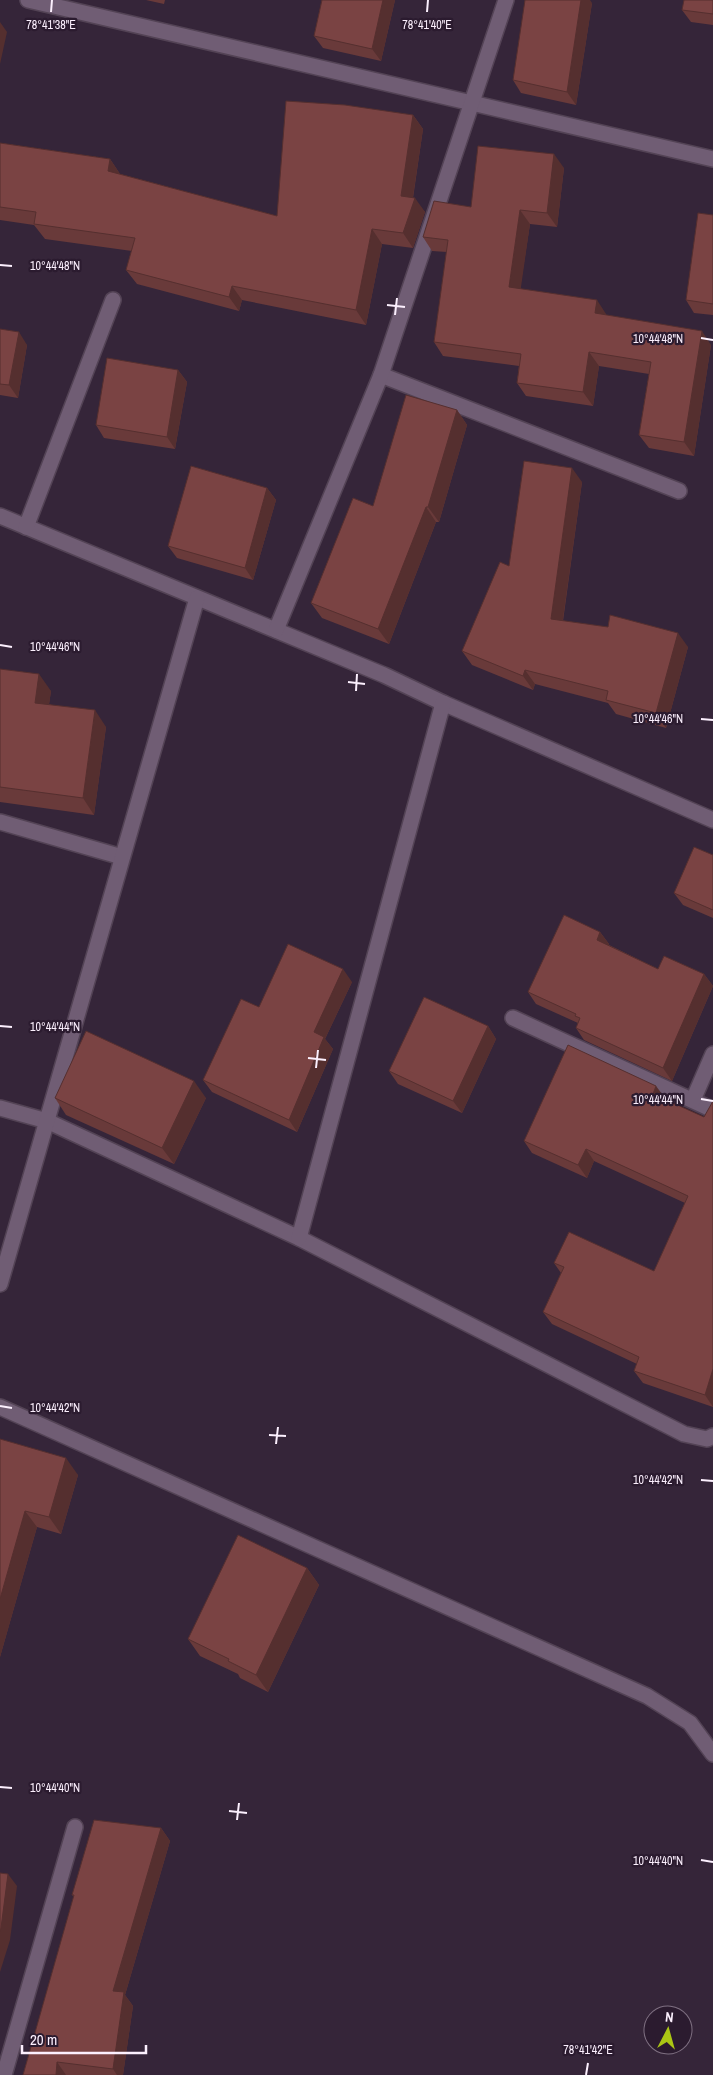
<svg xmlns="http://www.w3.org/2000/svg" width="713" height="2075" viewBox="0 0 713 2075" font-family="'Archivo Narrow',sans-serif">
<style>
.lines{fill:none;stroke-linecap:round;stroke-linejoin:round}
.minor-casing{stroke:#534355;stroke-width:18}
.minor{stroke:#705d74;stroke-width:15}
.wall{fill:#693a3a}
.shaded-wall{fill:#552f2f}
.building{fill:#7a4343;stroke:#552f2f}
.ticks{fill:none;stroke:#fcf0fe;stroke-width:2}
.ticks-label{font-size:12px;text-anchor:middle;fill:#fcf0fe;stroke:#2b1b2f;stroke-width:4.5;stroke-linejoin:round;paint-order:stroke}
</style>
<rect width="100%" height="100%" fill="#352539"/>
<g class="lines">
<defs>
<g id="minor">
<polyline points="28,0 713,159"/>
<polyline points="381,375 679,491"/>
<polyline points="0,516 384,675 443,703 713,820"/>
<polyline points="26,527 113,300"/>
<polyline points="276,630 381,375 506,0"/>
<polyline points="0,822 122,857"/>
<polyline points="513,1018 713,1110"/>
<polyline points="693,1100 713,1054"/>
<polyline points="0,1108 47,1121 299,1238 684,1434 707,1439 713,1436"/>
<polyline points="299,1238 443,703"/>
<polyline points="0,1284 197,598"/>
<polyline points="0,1407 647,1696 690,1723 713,1754"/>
<polyline points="4,2075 75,1827"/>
</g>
</defs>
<use href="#minor" class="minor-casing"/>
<use href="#minor" class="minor"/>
</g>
<g class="wall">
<polygon points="146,0 165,0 164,4"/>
<polygon points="322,0 395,0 381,61 323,48 314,36"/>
<polygon points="713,0 713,25 691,22 682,10"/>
<polygon points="592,3 576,105 521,93 513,80"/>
<polygon points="413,115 423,129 413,198 425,212 413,248 382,244 366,325 242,300 239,311 137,284 126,270 132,251 45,239 34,225 0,220 0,143 110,159 120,174 277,216"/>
<polygon points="564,168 557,227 530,224 520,289 606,314 606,315 711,345 694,456 649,448 639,435 649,374 599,366 593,406 526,396 517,383 519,366 443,356 434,342 447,252 432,251 423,237 471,207"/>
<polygon points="713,215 713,315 694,313 686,300"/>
<polygon points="0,329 27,345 18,398 0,395"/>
<polygon points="178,370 187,382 175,449 104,438 96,425"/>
<polygon points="457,410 467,425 439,522 436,522 389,644 322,618 311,603 373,506"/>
<polygon points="582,482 563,621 688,647 666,728 616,714 608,703 535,684 533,690 472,665 462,651 509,566"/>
<polygon points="267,488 276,500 253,580 177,558 168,546"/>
<polygon points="0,669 51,691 49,704 106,727 94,815 0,802"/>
<polygon points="713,855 713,918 683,905 674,893"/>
<polygon points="600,932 609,944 609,945 658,969 704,974 713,986 672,1081 584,1040 576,1028 578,1023 536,1004 528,992"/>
<polygon points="352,982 325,1039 333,1049 297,1132 212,1092 203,1080 259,1007"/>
<polygon points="488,1026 496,1039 462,1113 398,1084 389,1071"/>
<polygon points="55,1098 206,1098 174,1164 66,1115"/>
<polygon points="665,1098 664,1100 704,1117 713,1407 643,1383 634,1371 637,1364 552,1324 543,1312 561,1273 554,1263 654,1271 685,1203 594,1161 587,1178 532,1153 524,1141"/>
<polygon points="0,1439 78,1475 61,1534 37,1527 0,1657"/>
<polygon points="307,1568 319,1585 268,1692 240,1678 238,1674 200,1656 188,1639"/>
<polygon points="161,1828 170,1841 125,1995 133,2006 123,2075 23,2075 74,1897 72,1895"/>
</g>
<g class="shaded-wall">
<polygon points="383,0 395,0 381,61 372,49"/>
<polygon points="581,0 590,0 592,3 576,105 567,92"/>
<polygon points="0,22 7,32 0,64"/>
<polygon points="413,115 423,129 411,210 401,196"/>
<polygon points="554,154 564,168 557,227 547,213"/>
<polygon points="110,159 120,174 118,186 108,171"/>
<polygon points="415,198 425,212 413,248 403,233"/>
<polygon points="520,210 530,224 519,301 509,287"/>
<polygon points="372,229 382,244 366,325 356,310"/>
<polygon points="232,286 242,300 239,311 229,297"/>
<polygon points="597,300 606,314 604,327 595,313"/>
<polygon points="702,331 711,345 694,456 684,442"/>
<polygon points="19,332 27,345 18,398 9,385"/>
<polygon points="589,352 599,366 593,406 583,392"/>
<polygon points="178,370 187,382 175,449 167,437"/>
<polygon points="457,410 467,425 439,522 428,507"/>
<polygon points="572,468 582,482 561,633 551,619"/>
<polygon points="267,488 276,500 253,580 245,568"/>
<polygon points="426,507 436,522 389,644 378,629"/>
<polygon points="678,633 688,647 666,728 656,713"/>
<polygon points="525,670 535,684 533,690 523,676"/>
<polygon points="39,674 51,691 47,719 35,703"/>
<polygon points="95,710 106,727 94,815 83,798"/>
<polygon points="600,932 609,944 606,952 597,940"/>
<polygon points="343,969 352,982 325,1039 333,1049 297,1132 289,1120 314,1032"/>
<polygon points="704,974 713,986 672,1081 663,1068"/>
<polygon points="488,1026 496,1039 462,1113 453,1101"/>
<polygon points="194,1081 206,1098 174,1164 162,1148"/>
<polygon points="656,1086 665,1098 661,1107 653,1094"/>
<polygon points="586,1149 594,1161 587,1178 578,1165"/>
<polygon points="713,1369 713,1407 705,1395"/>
<polygon points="66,1458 78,1475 61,1534 49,1517"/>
<polygon points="25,1511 37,1527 0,1657 0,1599"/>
<polygon points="307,1568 319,1585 268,1692 256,1675"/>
<polygon points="161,1828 170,1841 125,1995 133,2006 123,2075 117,2075 113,2069 113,1991"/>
<polygon points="8,1874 17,1886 10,1940 0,1972 0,1932"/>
<polygon points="57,2062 66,2075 56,2075"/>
</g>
<g class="building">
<polygon points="322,0 383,0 372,49 314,36"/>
<polygon points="525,0 581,0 567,92 513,80"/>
<polygon points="684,0 713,0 713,14 682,10"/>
<polygon points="286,101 345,105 413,115 401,196 415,198 403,233 372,229 356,310 232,286 229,297 126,270 135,238 34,224 36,212 0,207 0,143 110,159 108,171 277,216"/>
<polygon points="478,146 554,154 547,213 520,210 509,287 597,300 595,313 702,331 684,442 639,435 651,362 589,352 583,392 517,383 521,354 434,342 448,240 423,237 434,201 471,207"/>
<polygon points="698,213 713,215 713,304 686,300"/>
<polygon points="0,329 19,332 9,385 0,384"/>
<polygon points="107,358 178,370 167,437 96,425"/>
<polygon points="406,395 457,410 428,507 426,507 378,629 311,603 353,498 373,506"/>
<polygon points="524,461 572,468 551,619 608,627 610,615 678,633 656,713 606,700 608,691 525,670 523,676 462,651 500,562 509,566"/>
<polygon points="191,466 267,488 245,568 168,546"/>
<polygon points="0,669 39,674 35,703 95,710 83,798 0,787"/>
<polygon points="694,847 713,855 713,910 674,893"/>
<polygon points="564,915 600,932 597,940 658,969 664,956 704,974 663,1068 576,1028 580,1018 575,1016 576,1014 528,992"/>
<polygon points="288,944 343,969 314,1032 324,1037 289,1120 203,1080 241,999 259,1007"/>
<polygon points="424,997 488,1026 453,1101 389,1071"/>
<polygon points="86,1031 194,1081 162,1148 55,1098"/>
<polygon points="568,1045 656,1086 653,1094 704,1117 713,1101 713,1369 705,1395 634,1371 639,1357 543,1312 564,1267 554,1263 569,1232 654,1271 688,1196 586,1149 578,1165 524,1141"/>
<polygon points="0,1439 66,1458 49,1517 25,1511 0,1599"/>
<polygon points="238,1535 307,1568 256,1675 228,1661 229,1659 188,1639"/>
<polygon points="94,1820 161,1828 113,1991 124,1992 113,2069 57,2062 56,2075 23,2075 74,1895 72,1895"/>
<polygon points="0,1873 8,1874 1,1928 0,1932"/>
</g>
<path class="ticks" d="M51 12 52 0M427 12 428 0M0 265 12 266M387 305 405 307M395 315 397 298M701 338 713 340M0 645 12 647M348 682 365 684M356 691 357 674M701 719 713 720M0 1026 12 1027M308 1058 326 1060M316 1068 318 1050M701 1099 713 1101M0 1406 12 1408M269 1435 286 1436M276 1444 278 1427M701 1480 713 1481M0 1787 12 1788M229 1811 247 1813M237 1820 239 1803M701 1860 713 1862M586 2075 588 2063"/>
<g class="ticks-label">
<text x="51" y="29">78°41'38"E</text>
<text x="427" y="29">78°41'40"E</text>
<text x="55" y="270">10°44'48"N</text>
<text x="658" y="343">10°44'48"N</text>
<text x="55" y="651">10°44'46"N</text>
<text x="658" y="723">10°44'46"N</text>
<text x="55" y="1031">10°44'44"N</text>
<text x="658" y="1104">10°44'44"N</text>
<text x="55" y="1412">10°44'42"N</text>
<text x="658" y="1484">10°44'42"N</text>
<text x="55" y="1792">10°44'40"N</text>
<text x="658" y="1865">10°44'40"N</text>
<text x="588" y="2054">78°41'42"E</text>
</g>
<g transform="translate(668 2030) rotate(6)"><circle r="24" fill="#2b1b2f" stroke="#7f7082"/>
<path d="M0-4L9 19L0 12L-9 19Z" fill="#abc614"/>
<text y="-8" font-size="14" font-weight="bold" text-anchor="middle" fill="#fcf0fe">N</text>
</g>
<path d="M22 2045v8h124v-8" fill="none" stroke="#fcf0fe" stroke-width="2.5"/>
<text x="30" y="2045" font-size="15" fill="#fcf0fe" stroke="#2b1b2f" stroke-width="4" paint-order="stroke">20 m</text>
</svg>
